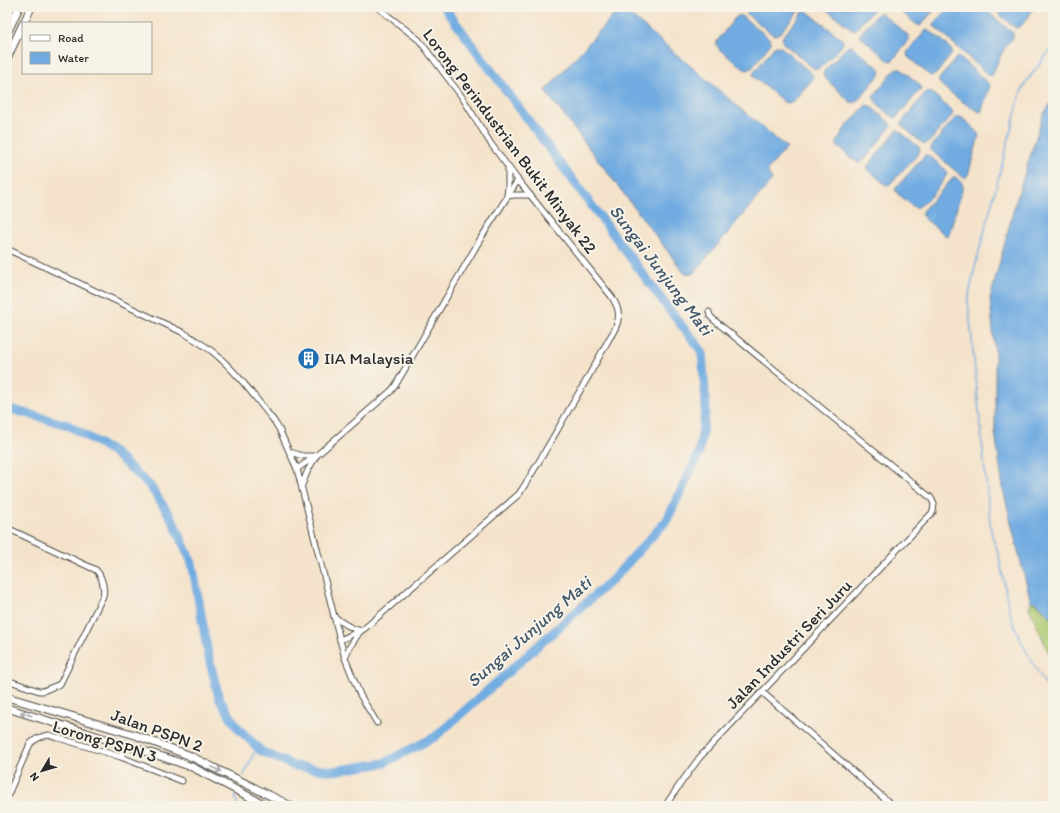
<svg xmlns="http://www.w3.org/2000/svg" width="1060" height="813" viewBox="0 0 1060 813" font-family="Itim,sans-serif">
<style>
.green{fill:#aac76e;stroke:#6a794c}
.water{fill:#6fabe1;stroke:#4d6b86}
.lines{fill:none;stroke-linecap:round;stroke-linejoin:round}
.stream{stroke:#6fabe1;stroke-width:1.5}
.river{stroke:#6fabe1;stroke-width:9}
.street-casing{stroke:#494743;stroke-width:7}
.secondary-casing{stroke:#494743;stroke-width:9}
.street{stroke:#fff;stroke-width:5}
.secondary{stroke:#fff;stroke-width:7}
.oneway{stroke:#a0a0a0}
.labels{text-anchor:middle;stroke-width:4;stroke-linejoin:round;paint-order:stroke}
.street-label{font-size:17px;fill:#2b2b2b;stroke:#f7f3e8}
.poi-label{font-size:17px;fill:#2b2b2b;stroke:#f7f3e8;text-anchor:start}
.water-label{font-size:18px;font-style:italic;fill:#43586b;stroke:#f7f3e8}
</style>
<rect width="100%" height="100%" fill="#f7f3e8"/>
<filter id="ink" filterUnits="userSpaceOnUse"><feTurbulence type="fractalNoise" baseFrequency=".025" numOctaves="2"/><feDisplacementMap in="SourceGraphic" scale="8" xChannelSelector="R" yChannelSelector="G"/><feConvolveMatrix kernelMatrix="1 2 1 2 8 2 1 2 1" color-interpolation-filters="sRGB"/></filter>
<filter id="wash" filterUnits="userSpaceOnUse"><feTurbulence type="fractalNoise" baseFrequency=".012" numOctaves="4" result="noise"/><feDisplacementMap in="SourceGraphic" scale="16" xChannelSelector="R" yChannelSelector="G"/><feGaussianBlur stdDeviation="0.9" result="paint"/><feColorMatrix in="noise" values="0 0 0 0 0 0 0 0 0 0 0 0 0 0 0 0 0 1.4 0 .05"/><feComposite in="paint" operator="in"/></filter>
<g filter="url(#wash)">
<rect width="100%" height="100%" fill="#f4e3ca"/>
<polygon class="green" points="1034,601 1053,619 1053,662 1029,608 1031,602"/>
<g class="water">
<polygon points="746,7 800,7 800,9 780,33 775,35 772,34 747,14 745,11"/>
<polygon points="823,7 874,7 874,9 855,30 853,30"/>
<polygon points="895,7 937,7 920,26 916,24"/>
<polygon points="949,7 982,7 1013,33 1013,38 1007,44 1001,55 992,75 991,76 987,74 934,26 934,24"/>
<polygon points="991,7 1035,7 1021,26 1017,28 1014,27"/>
<polygon points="619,9 623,9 787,148 767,170 772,180 694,273 685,274 546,92 547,89"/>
<path d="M805 11 808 12 842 39 843 42 842 46 819 69H814L812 67 783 43C782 40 782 39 783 36L801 14Z"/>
<polygon points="878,13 881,13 909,36 909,40 893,60 889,61 859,35"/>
<polygon points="740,15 768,37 771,41 771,43 752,68 747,70 744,69 719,49 716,44 718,40 735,18"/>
<path d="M926 30C934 32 947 44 952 51L951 55 936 74 932 76 929 75 908 57 907 55 908 51Z"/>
<polygon points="776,46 781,47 811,73 813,75 812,80 793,101 788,103 784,102 754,77 753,75 755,71 774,47"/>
<polygon points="848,46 852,46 880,69 881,73 858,100 854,103 849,101 824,77 823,75 825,70"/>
<path d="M957 57H959L990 85 982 110 981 112C974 111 942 88 939 82 939 81 939 80 939 79Z"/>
<path d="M897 68 901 69 920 85 921 89 898 116 895 118C887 113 877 105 873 97L895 69Z"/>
<polygon points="927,91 931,92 952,111 953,114 929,142 924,144 921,142 902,126 901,123"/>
<polygon points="1053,100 1053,619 1035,601 1031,602 1012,527 1003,489 995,432 995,353 990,299 1015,204 1043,115"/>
<polygon points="866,105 870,106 890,123 891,126 868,156 860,163 858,163 837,146 837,142 845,128"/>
<polygon points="959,117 961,117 975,129 979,136 968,175 965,178 963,177 934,153 931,150 931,147 955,118"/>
<polygon points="897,130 898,130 919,147 920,151 918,154 890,184 886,185 866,168"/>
<path d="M925 155H928L946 170 947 174C943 182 924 207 915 208L897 193 895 189 896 188Z"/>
<path d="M954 177C958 178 963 182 963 187L949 234 946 236 924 218 921 214 923 210Z"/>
</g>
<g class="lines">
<g class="stream">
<polyline points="1053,46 1027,81 1021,92 975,267 968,300 991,532 999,556 1006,594 1012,620 1025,649 1046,686 1053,703"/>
<polyline points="244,775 257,747"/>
<polyline points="235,796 238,806"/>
</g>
<polyline class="river" points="7,408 68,425 113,452 150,486 172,519 192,563 208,654 219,698 238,728 261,751 294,766 333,771 384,763 435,737 613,579 667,520 699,453 706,406 702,351 671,312 444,7"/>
</g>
</g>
<g filter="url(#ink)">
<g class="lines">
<defs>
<g id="street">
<polyline points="507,195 508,187 508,168"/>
<polyline points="507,196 514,195 530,195"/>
<path d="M7 249 184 333C194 339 204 345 213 352 236 371 255 397 274 421L279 429 297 469 340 640 345 658 360 695 377 723"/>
<polyline points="290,452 303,456 316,456"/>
<polyline points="297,469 317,455 391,391 395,386 481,238 518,180"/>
<polyline points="302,485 308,470 315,458"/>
<path d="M7 528 96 570C102 576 105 589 103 596L62 680 60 684 43 691H39L7 680"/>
<path d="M334 616C343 624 350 628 361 631"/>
<path d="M340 640 364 629 519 494C543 457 564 417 587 379 594 366 602 352 609 339 613 333 617 327 618 320 620 311 616 304 612 297L518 180 491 144 462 97 419 40 377 7"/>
<polyline points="345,658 349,648 359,633"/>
<polyline points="762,692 893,806"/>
<polyline points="121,757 125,745"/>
<path d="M7 797 30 744C36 738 41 736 49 735L121 757 182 781"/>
<polyline points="665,806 683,780 700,757 933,512 934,504 931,498 714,320 710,316 709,312"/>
</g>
<g id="secondary">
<polyline points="24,23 31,7"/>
<polyline points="7,33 19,7"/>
<polyline points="7,58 23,24"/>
<polyline points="7,697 135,735 188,755 291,806"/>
<polyline points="7,708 166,758 192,767 267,806"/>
</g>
</defs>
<use href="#street" class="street-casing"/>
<use href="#secondary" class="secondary-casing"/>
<use href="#street" class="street"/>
<use href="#secondary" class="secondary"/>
</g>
<defs><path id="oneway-shaft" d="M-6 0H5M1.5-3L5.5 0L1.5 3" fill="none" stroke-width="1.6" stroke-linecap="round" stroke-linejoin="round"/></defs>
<g class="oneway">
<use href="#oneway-shaft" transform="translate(26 714) rotate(-162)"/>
<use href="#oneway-shaft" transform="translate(216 769) rotate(26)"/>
</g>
</g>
<defs>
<symbol id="building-disc" viewBox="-11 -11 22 22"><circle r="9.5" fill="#1f6fb2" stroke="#f7f3e8"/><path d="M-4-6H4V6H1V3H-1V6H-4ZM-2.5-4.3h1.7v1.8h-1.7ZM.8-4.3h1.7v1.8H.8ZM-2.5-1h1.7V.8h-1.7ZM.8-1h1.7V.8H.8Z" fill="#fff"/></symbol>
</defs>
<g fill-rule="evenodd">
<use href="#building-disc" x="296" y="346" width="25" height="25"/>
</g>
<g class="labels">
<g class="street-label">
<text transform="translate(510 141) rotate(53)" y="6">Lorong Perindustrian Bukit Minyak 22</text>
<text transform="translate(789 644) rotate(-46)" y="6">Jalan Industri Seri Juru</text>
<text transform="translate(157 730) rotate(20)" y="6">Jalan PSPN 2</text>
<text transform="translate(105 741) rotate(17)" y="6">Lorong PSPN 3</text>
</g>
<g class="poi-label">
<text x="324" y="364">IIA Malaysia</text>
</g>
<g class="water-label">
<text transform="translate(661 270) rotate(53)" y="6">Sungai Junjung Mati</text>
<text transform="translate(529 632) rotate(-41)" y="6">Sungai Junjung Mati</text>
</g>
</g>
<rect width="1060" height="813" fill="none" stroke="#f7f3e8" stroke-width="24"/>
<rect x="22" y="22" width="130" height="52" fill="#f7f3e8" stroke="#a5a39c"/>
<rect x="30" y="35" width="20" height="6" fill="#ffffff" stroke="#a5a39c"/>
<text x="58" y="42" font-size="12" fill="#2b2b2b">Road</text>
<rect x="30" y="52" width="20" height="12" fill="#6fabe1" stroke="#a5a39c"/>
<text x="58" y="62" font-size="12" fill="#2b2b2b">Water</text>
<g transform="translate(42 771) rotate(232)" stroke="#f7f3e8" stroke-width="3" paint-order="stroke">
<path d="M0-3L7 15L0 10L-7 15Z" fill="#2b2b2b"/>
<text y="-6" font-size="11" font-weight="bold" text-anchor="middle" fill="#2b2b2b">N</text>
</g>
</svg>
